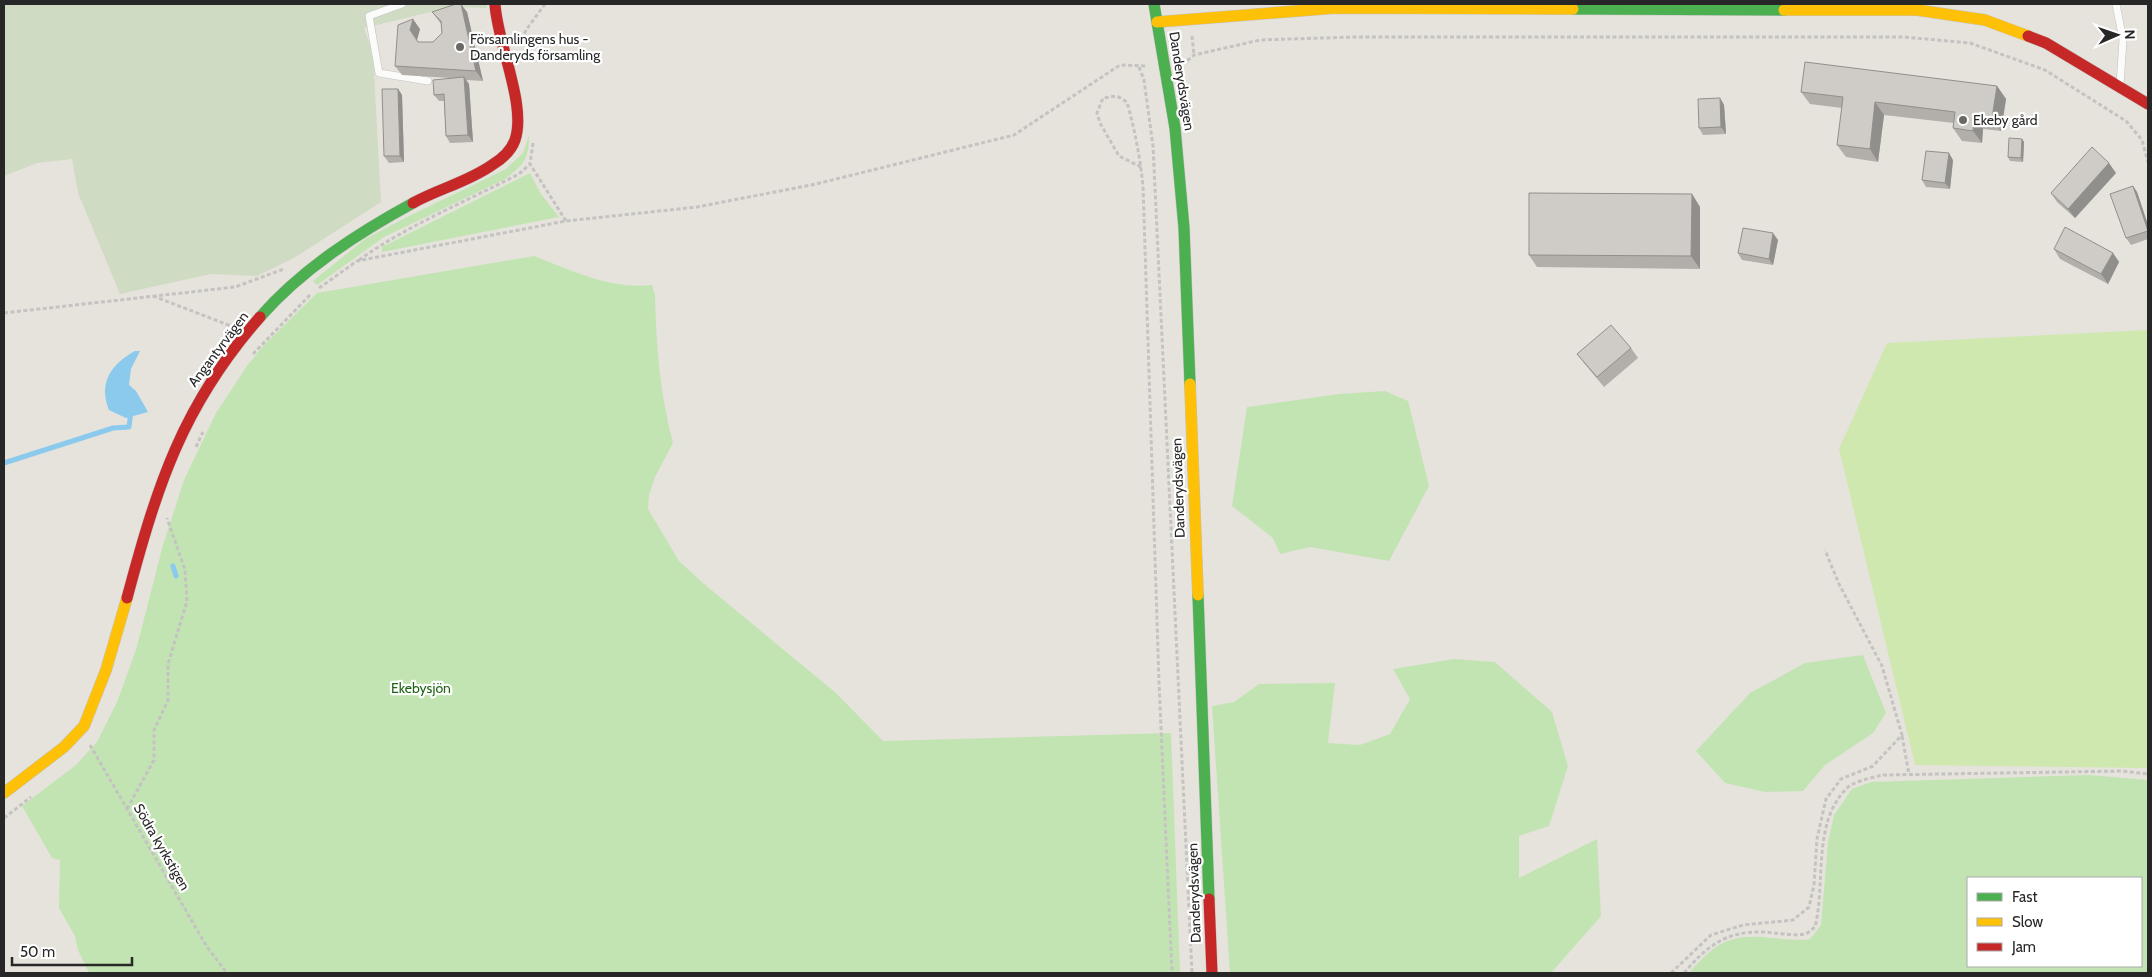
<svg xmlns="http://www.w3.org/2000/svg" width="2152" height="977" viewBox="0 0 2152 977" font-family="Cabin,sans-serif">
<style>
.green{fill:#c2e4b3;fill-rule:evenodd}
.cemetery{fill:#cfdbc3}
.pitch{fill:#cee8af}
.water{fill:#8bcaec}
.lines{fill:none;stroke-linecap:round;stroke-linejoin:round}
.stream{stroke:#8bcaec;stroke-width:5}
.lane-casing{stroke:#c3c2c2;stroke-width:8}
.fast-casing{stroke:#c3c2c2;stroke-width:12}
.slow-casing{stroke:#c3c2c2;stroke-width:12}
.jam-casing{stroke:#c3c2c2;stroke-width:12}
.path{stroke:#c4c3c2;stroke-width:3;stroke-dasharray:4 2.5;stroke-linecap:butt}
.lane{stroke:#fbfbfa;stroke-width:7}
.fast{stroke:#4caf50;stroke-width:11}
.slow{stroke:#ffc107;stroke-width:11}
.jam{stroke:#c62828;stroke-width:11}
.wall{fill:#b2afab}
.shaded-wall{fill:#918f8b}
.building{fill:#cfccc7;stroke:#918f8b}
.poi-dot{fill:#6a6966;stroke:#fff;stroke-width:2}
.labels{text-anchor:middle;stroke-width:4.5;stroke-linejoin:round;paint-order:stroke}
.poi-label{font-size:14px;fill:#272727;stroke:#fff;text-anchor:start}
.street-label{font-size:14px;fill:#272727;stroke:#fff}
.park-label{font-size:14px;fill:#1f6516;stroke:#fff}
</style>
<rect width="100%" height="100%" fill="#e6e3dc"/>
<g class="green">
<path d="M529 135C529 160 524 164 505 179L384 237 317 285 313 281 365 239 407 217 506 169 523 153Z"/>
<polygon points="530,173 541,194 559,217 382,252 382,247"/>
<path d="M534 256C571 270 611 290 652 285L655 295C656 345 660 394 673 443L655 477 649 495 648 509 679 561 704 584 836 693 883 741 1171 733 1180 973H89L78 950 75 936 59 908 60 860 52 858 22 806 76 765 97 742 117 702 136 650 163 545 184 480 216 413 247 366 264 345 317 293Z"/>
<polygon points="1385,391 1408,401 1429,486 1389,561 1310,547 1280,554 1273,538 1232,506 1247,407 1339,394"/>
<polygon points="1863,655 1886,713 1873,733 1825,765 1803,791 1765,792 1725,783 1696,751 1750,693 1805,663"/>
<polygon points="1454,659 1495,662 1552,712 1568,766 1549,826 1519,836 1519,878 1597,839 1601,916 1551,973 1230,973 1212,706 1234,702 1259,684 1335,683 1328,743 1360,745 1390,734 1410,699 1393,669"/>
<path d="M2089 775 2148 780V973H1689C1716 942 1730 933 1772 938 1785 939 1798 941 1810 939L1821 925 1828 842 1834 815 1852 789 1871 782ZM2141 878V966H1968V878Z"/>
</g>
<polygon class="cemetery" points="4,4 486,4 487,8 451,7 364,28 373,54 381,202 294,258 257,276 211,274 120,294 78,193 72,159 37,163 4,176"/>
<polygon class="pitch" points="2148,330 2148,768 1915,765 1839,449 1887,343"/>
<path class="water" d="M135 351H140L131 369 129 385 136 391 148 412 126 418 109 410C98 383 111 364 135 351Z"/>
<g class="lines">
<g class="stream">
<polyline points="4,463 113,428 129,427 131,411"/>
<polyline points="173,566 176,576"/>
</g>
<defs>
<g id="lane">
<polyline points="402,4 369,16 379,73 428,81"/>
<polyline points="2116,4 2123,40 2120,85"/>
</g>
<g id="fast">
<polyline points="1154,4 1175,128 1184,228 1190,384"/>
<polyline points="1573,9 1784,10"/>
<path d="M260 317C302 269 358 233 413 203"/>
<polyline points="1198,595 1209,899"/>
</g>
<g id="slow">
<polyline points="1784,10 1917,10 1985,20 2028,36"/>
<polyline points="1157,22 1335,8 1573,9"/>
<polyline points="1190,384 1198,595"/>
<polyline points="4,793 64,747 84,726 106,670 127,598"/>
</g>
<g id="jam">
<polyline points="2028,36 2046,43 2148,104"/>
<path d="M413 203C438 189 468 182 492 165 502 159 511 151 515 140 527 105 497 43 495 4"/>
<path d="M127 598C157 486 182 406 260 317"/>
<polyline points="1209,899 1212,973"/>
</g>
</defs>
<use href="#lane" class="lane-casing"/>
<use href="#fast" class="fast-casing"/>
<use href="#slow" class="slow-casing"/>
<use href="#jam" class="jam-casing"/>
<g class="path">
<polyline points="1192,36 1194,55"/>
<polyline points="520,46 526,30 545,4"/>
<polyline points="1181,62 1187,61 1194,55 1260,40 1354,37 1904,37 1970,43 2045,70 2126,121 2142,140 2148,162"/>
<polyline points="1139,67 1144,80 1153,146 1192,973"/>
<polyline points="533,143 530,164 566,221"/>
<path d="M1141 167 1119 156 1100 123 1097 113 1103 98 1117 96 1127 102C1135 131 1140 157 1143 186L1159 683 1172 973"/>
<path d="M359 260C408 225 465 202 519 174L530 164"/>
<polyline points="319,288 357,261 566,221 697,207 816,184 1014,135 1120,65 1147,66"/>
<polyline points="153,296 231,326"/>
<polyline points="4,313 235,287 284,269"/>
<polyline points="253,354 310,295"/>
<polyline points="196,447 203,432"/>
<polyline points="1902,736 1909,774"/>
<polyline points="90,745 207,947 227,973"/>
<polyline points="127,809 154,760 154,730 168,700 168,664 187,601 185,570 167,518"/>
<polyline points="4,818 31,797"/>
<polyline points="1671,973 1711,935 1743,925 1793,920 1809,907 1814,885 1817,839 1826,799 1841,779 1873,766 1902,735 1882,666 1839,584 1825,550"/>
<path d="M1684 973C1708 945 1726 931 1764 932 1778 933 1792 936 1806 934L1815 927C1826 883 1812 824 1846 789 1853 781 1872 778 1882 775L2122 771 2148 774"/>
</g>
<use href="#lane" class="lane"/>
<use href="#fast" class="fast"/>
<use href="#slow" class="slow"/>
<use href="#jam" class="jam"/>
</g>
<g class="wall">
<polygon points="432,12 467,12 483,81 466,80 469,84 473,142 450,143 446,136 444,101 439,101 434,95 450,78 402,75 395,66 420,29 417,40 418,42 433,42 442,33 441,24"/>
<polygon points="1997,86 2006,99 2001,131 1983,129 1982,143 1962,141 1953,128 1954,123 1884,115 1878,162 1846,157 1837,145 1842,108 1810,104 1801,92"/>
<polygon points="398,89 402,95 404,162 389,163 384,156"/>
<polygon points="1720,98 1724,105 1726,134 1703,135 1699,128"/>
<polygon points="2022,139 2024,142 2023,162 2010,161 2008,157"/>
<polygon points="1953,160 1950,189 1926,187 1922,180"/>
<polygon points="2116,173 2075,218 2057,202 2051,193"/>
<polygon points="2133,186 2137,192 2148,225 2148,239 2131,245 2126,238"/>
<polygon points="1692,194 1700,207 1700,269 1537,267 1529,255"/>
<polygon points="1778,240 1773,265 1742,260 1738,253"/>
<polygon points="2054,249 2113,253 2119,262 2108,284 2060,259"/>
<polygon points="1631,348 1638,358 1604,387 1584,363 1577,354"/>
</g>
<g class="shaded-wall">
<polygon points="461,4 467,12 483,81 476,71"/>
<polygon points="413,19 420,29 417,40 410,30"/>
<polygon points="464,77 469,84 473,142 468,135"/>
<polygon points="1997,86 2006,99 2001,131 1992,118"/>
<polygon points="398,89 402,95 404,162 400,156"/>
<polygon points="1720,98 1724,105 1726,134 1721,127"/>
<polygon points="1875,102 1884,115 1878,162 1870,149"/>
<polygon points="1974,116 1983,129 1982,143 1973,131"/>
<polygon points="2022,139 2024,142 2023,162 2021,158"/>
<polygon points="1949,153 1953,160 1950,189 1945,183"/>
<polygon points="2109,163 2116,173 2075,218 2068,209"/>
<polygon points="2133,186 2137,192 2148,225 2148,231"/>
<polygon points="1692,194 1700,207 1700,269 1691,256"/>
<polygon points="1773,233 1778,240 1773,265 1769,259"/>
<polygon points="2113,253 2119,262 2108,284 2101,274"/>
</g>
<g class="building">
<polygon points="456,4 461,4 476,71 395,66 398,25 413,19 410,30 418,42 433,42 442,33 441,21 432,12"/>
<polygon points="1805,62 1997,86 1992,118 1974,116 1973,131 1953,128 1955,112 1875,102 1870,149 1837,145 1843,97 1801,92"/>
<polygon points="464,77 468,135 446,136 444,94 434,95 433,80"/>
<polygon points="382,89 398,89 400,156 384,156"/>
<polygon points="1720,98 1721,127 1699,128 1698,99"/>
<polygon points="2009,138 2022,139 2021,158 2008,157"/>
<polygon points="2092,147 2109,163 2068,209 2051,193"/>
<polygon points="1926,151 1949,153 1945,183 1922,180"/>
<polygon points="2133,186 2148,231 2126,238 2110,194"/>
<polygon points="1529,193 1692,194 1691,256 1529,255"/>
<polygon points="2065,227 2113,253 2101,274 2054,249"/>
<polygon points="1743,228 1773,233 1769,259 1738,253"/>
<polygon points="1611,325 1631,348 1597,377 1577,354"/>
</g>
<g class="poi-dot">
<circle cx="460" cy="47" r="5"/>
<circle cx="1963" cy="120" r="5"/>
</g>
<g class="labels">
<g class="poi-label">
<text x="470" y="44">Församlingens hus -<tspan x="470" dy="16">Danderyds församling</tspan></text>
<text x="1973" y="125">Ekeby gård</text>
</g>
<g class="street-label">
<text transform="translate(1182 81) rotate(81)" y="5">Danderydsvägen</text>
<text transform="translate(218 349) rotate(-53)" y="5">Angantyrvägen</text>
<text transform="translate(1178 488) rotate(-92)" y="5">Danderydsvägen</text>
<text transform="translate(162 847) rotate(60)" y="5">Södra kyrkstigen</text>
<text transform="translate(1194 893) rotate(-92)" y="5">Danderydsvägen</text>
</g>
<g class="park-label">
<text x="421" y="693">Ekebysjön</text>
</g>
</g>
<rect width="2152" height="977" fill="none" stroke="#272727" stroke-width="10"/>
<rect x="1967" y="877" width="175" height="90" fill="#ffffff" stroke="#a9a9a9"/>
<rect x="1977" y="893" width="25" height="8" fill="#4caf50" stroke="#a9a9a9"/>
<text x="2012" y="902" font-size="15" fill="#272727">Fast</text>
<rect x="1977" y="918" width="25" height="8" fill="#ffc107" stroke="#a9a9a9"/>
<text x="2012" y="927" font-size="15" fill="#272727">Slow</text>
<rect x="1977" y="943" width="25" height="8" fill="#c62828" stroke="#a9a9a9"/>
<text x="2012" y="952" font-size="15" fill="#272727">Jam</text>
<g transform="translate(2117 35) rotate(88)" stroke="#ffffff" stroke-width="4" paint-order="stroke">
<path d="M0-4L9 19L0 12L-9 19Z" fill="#272727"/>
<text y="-8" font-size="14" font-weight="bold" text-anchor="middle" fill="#272727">N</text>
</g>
<path d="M12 957v8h120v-8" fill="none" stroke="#272727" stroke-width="2.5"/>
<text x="20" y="957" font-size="15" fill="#272727" stroke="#ffffff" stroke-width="4" paint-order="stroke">50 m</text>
</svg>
